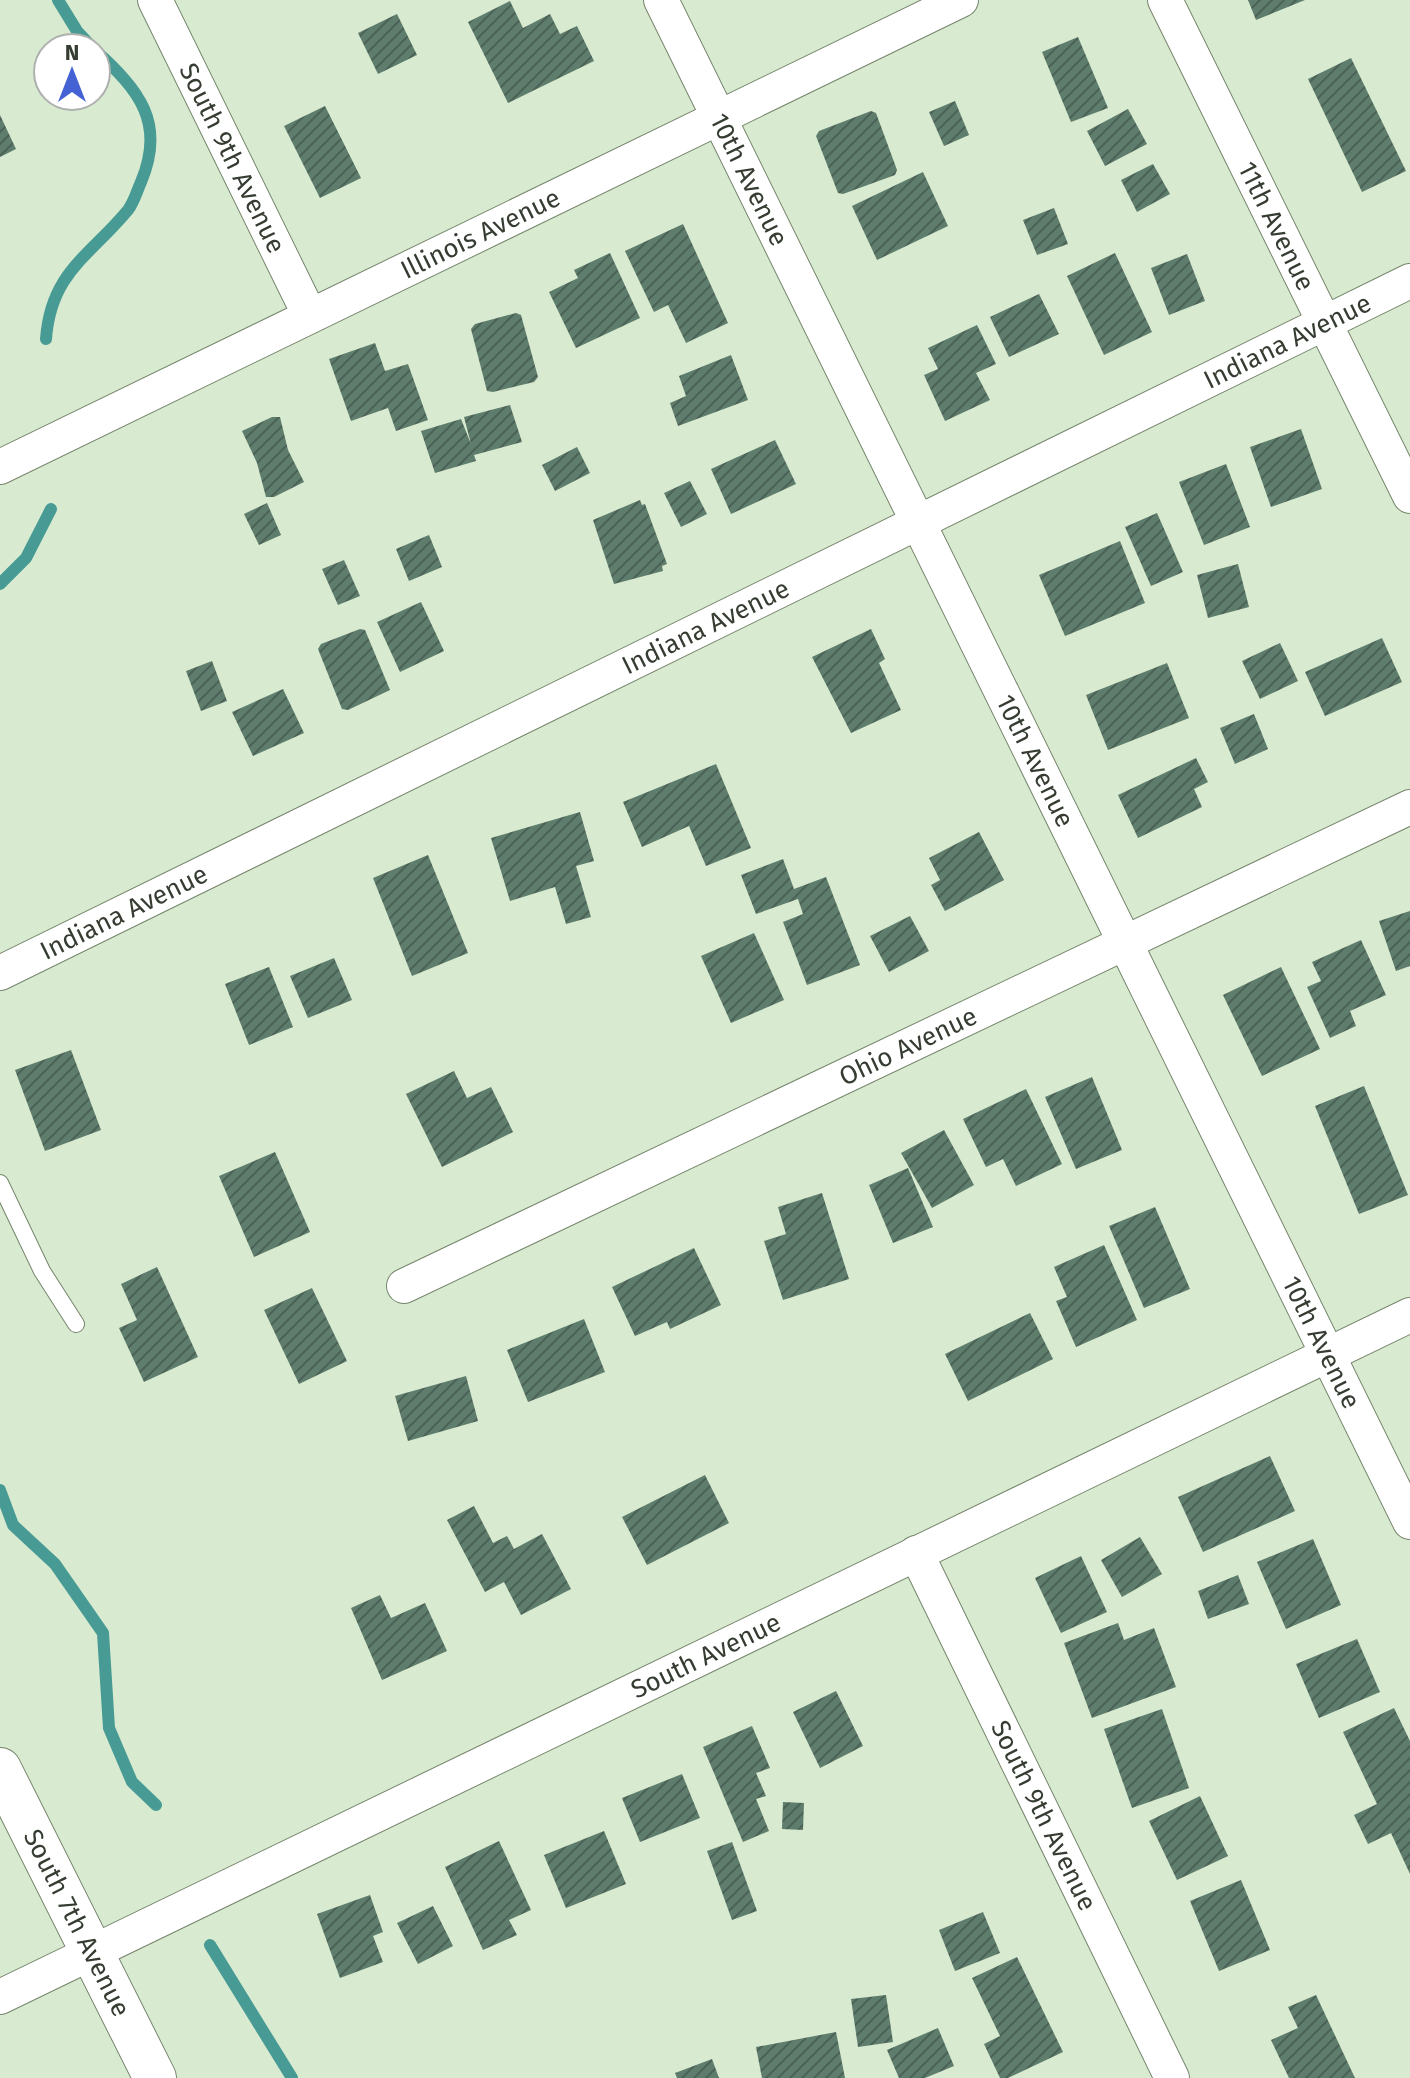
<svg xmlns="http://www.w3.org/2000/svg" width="1410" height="2078" viewBox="0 0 1410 2078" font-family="'Fira Sans',sans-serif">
<defs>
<pattern id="building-hatch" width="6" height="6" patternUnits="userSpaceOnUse" patternTransform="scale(2)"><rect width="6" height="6" fill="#5f7d6d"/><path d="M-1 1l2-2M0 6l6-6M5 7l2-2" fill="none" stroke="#4b6256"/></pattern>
</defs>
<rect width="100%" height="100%" fill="#d8eacf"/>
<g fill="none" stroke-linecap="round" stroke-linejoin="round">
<!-- stream -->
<g stroke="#489b94" stroke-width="12">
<polyline points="58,0 77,31 93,48"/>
<path d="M46,339C51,272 90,256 128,210C134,202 137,191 141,182C166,123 139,90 96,51"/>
<polyline points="0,584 26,558 51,509"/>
<polyline points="0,1490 13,1525 55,1564 103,1633 109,1728 132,1782 156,1805"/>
<polyline points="210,1945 292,2078"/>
</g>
</g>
<!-- building -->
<g fill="url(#building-hatch)">
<polygon points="1248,0 1305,0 1256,20"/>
<polygon points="510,1 523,28 550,14 560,34 577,26 594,61 508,103 468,22"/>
<polygon points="397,14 417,55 378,74 358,33"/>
<polygon points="1078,37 1108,108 1071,122 1042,52"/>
<polygon points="1351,58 1406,171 1362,192 1308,79"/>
<polygon points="955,101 969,135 944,146 929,112"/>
<polygon points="325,106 361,178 320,198 284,126"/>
<polygon points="1128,109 1147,144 1105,166 1087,131"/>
<polygon points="871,111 876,113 897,170 895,175 843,194 838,193 816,136 819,131"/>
<polygon points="0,115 16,149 0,157"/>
<polygon points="1153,164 1170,194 1137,212 1121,180"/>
<polygon points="923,172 948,226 877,260 852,206"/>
<polygon points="1054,208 1068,244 1037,255 1023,220"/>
<polygon points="683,224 728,323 686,343 668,305 654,312 625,251"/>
<polygon points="610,253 640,318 576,348 549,292 578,278 574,270"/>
<polygon points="1115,253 1152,332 1104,355 1067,276"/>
<polygon points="1187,254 1205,301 1169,315 1151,268"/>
<polygon points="1039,294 1059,334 1009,357 990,317"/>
<polygon points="516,313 521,315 538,377 534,382 493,392 487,391 471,329 475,324"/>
<polygon points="977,325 996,364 976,373 990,400 945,421 924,375 938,369 928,348"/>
<polygon points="375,343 385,371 408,364 428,420 396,431 388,408 351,421 329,359"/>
<polygon points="731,355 748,400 678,426 670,403 686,396 679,376"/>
<polygon points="510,405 522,442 474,455 476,461 435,473 421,431 461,419 471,444 464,417"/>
<polygon points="272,417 280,417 288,450 304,482 274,497 266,497 257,463 242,431"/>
<polygon points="1301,429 1322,489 1271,507 1250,447"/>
<polygon points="775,440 796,484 731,514 711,469"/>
<polygon points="577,447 590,473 555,491 542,465"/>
<polygon points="1226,464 1250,527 1204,545 1179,482"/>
<polygon points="690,481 707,514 681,527 664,493"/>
<polygon points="640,500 642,505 645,504 667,564 662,566 663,571 614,584 593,520"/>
<polygon points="267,503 281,535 259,545 244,514"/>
<polygon points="1157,513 1183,572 1151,586 1125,527"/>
<polygon points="429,535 442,567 409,581 396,549"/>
<polygon points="1120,541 1145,603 1065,636 1039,575"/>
<polygon points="344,560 360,596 338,605 322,569"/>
<polygon points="1238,564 1249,607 1208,618 1197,575"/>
<polygon points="421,602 444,651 400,672 377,622"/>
<polygon points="360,629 365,630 390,690 348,710 342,709 318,649 321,644"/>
<polygon points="871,629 885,659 879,663 901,710 851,733 812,657"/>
<polygon points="1382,638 1402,682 1325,716 1305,672"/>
<polygon points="1280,643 1298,681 1260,699 1242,661"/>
<polygon points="212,661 227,701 201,711 186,671"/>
<polygon points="1167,663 1189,718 1108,750 1086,695"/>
<polygon points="283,689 304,733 253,756 232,712"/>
<polygon points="1254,714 1268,749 1235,764 1220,728"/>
<polygon points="1196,758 1208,782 1194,789 1202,807 1138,838 1118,795"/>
<polygon points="716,764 751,848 706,866 689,826 642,847 623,802"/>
<polygon points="580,812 594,861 576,866 591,917 566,924 555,887 510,901 491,838"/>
<polygon points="979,832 1004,880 945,911 931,885 940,880 929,858"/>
<polygon points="428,855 468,953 412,976 373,878"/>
<polygon points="783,859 794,889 826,877 860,965 807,985 783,922 803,914 798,899 756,914 741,875"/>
<polygon points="1410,911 1410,966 1396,971 1379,921"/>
<polygon points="910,916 929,951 889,972 870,936"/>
<polygon points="754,933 784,1000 731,1023 701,956"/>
<polygon points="1361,940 1386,995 1350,1011 1356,1026 1330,1038 1307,987 1321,981 1312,962"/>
<polygon points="334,958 352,1000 308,1018 290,976"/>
<polygon points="269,967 293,1027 249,1045 225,984"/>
<polygon points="1281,967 1320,1049 1262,1076 1223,995"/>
<polygon points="71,1050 101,1130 45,1151 15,1070"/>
<polygon points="454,1071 467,1098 491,1087 513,1132 442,1167 406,1094"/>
<polygon points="1092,1077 1122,1150 1076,1169 1045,1097"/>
<polygon points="1364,1086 1408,1195 1359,1214 1315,1106"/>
<polygon points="1026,1089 1062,1164 1016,1186 1003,1159 986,1167 963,1119"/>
<polygon points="944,1130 974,1185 932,1208 901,1153"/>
<polygon points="275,1152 310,1232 254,1257 219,1176"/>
<polygon points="908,1168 933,1227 893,1243 869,1185"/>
<polygon points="822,1193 849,1279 783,1300 764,1241 786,1234 778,1207"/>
<polygon points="1155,1207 1190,1289 1144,1308 1109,1226"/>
<polygon points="1104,1245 1137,1320 1076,1347 1056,1301 1067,1297 1054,1267"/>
<polygon points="694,1248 721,1305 670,1329 667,1322 635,1336 612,1287"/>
<polygon points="157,1267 198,1357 144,1382 119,1328 137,1320 121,1284"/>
<polygon points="312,1288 347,1361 299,1384 264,1310"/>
<polygon points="1030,1313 1053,1359 968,1401 945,1354"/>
<polygon points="584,1319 605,1372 528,1402 507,1350"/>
<polygon points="466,1376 478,1421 408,1441 395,1396"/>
<polygon points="1270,1456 1295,1511 1203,1552 1178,1497"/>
<polygon points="705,1475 729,1523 647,1565 622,1517"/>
<polygon points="474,1506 493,1543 507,1536 514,1549 542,1534 571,1589 521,1615 504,1582 485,1592 447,1520"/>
<polygon points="1140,1537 1162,1574 1122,1597 1101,1560"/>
<polygon points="1313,1539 1341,1605 1286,1629 1257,1562"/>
<polygon points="1081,1556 1107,1612 1061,1633 1035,1578"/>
<polygon points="1238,1575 1249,1604 1208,1619 1198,1591"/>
<polygon points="380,1595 391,1618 425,1603 447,1651 382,1680 351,1608"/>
<polygon points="1118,1623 1124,1640 1154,1628 1176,1687 1092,1718 1064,1643"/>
<polygon points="1357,1639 1380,1692 1319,1718 1296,1664"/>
<polygon points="836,1691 863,1746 820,1768 793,1712"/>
<polygon points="1394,1708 1410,1741 1410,1874 1391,1833 1368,1844 1354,1815 1377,1804 1343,1732"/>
<polygon points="1162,1709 1189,1788 1132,1808 1104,1729"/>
<polygon points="752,1726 770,1768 756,1773 766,1796 756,1799 769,1831 743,1842 703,1747"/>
<polygon points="682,1774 700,1818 640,1842 622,1798"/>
<polygon points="1200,1796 1228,1856 1177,1880 1149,1821"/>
<polygon points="783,1802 804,1803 803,1830 782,1829"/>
<polygon points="604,1831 626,1884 566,1908 544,1855"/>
<polygon points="499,1841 531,1910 509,1920 517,1935 483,1950 445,1867"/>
<polygon points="732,1842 757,1911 732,1920 707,1851"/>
<polygon points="1241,1880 1270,1950 1219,1971 1190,1901"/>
<polygon points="370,1895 383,1932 373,1936 383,1962 340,1978 317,1914"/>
<polygon points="433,1906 453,1946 418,1964 397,1923"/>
<polygon points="983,1912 1000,1953 955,1971 939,1930"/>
<polygon points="1017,1957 1063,2052 1008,2078 1000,2078 984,2044 1000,2036 972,1978"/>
<polygon points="886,1995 893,2042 858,2047 851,1999"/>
<polygon points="1316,1995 1355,2078 1289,2078 1271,2040 1298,2028 1288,2007"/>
<polygon points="938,2028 954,2066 925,2078 899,2078 887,2050"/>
<polygon points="836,2032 845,2078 762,2078 756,2047"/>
<polygon points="712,2059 719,2078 677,2078 675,2073"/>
</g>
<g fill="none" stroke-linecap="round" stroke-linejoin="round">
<defs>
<polyline id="service" points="0,1183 42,1271 76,1324"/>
<g id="minor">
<path id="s1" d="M155,0L310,316"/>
<path id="s2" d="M661,0L1410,1522"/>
<path id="s3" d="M1165,0L1410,496"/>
<path id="s4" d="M0,467L961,0"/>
<path id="s5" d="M0,973L1410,281"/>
<path id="s6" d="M404,1286L1410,807"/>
<path id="s7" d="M916,1553L1172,2078"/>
<path id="s8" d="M0,1997L1410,1315"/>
</g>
<g id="tertiary">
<path id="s9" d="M0,1769L155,2078"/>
</g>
</defs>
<!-- service casing -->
<use href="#service" stroke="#76866d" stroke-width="18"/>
<!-- minor casing -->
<use href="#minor" stroke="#76866d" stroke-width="36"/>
<!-- tertiary casing -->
<use href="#tertiary" stroke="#76866d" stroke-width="44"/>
<!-- service -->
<use href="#service" stroke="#fff" stroke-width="16"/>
<!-- minor -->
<use href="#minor" stroke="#fff" stroke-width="34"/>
<!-- tertiary -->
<use href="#tertiary" stroke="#fff" stroke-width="42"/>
</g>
<g text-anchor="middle" stroke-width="8" stroke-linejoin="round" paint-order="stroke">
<!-- street labels -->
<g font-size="26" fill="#353c31" stroke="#fff">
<text dy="9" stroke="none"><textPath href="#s1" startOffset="176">South 9th Avenue</textPath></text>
<text dy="9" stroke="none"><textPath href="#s2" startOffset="200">10th Avenue</textPath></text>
<text dy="9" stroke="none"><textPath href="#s3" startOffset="252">11th Avenue</textPath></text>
<text dy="9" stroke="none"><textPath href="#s4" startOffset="534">Illinois Avenue</textPath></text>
<text dy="9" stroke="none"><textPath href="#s5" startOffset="1434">Indiana Avenue</textPath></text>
<text dy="9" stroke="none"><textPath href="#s5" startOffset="786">Indiana Avenue</textPath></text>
<text dy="9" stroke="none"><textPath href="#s2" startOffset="848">10th Avenue</textPath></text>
<text dy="9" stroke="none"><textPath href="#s5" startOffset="138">Indiana Avenue</textPath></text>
<text dy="9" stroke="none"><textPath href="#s6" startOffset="558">Ohio Avenue</textPath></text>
<text dy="9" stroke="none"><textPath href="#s2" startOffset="1496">10th Avenue</textPath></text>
<text dy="9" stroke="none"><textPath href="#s8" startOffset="784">South Avenue</textPath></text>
<text dy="9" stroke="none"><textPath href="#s7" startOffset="292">South 9th Avenue</textPath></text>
<text dy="9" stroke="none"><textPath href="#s9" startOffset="172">South 7th Avenue</textPath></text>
</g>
</g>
<!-- north arrow -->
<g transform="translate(72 72)"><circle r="38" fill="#ffffff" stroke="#aeb1ad" stroke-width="2"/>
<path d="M0-6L14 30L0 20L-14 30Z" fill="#4562d5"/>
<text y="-12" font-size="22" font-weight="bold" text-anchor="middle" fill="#353c31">N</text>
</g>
</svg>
